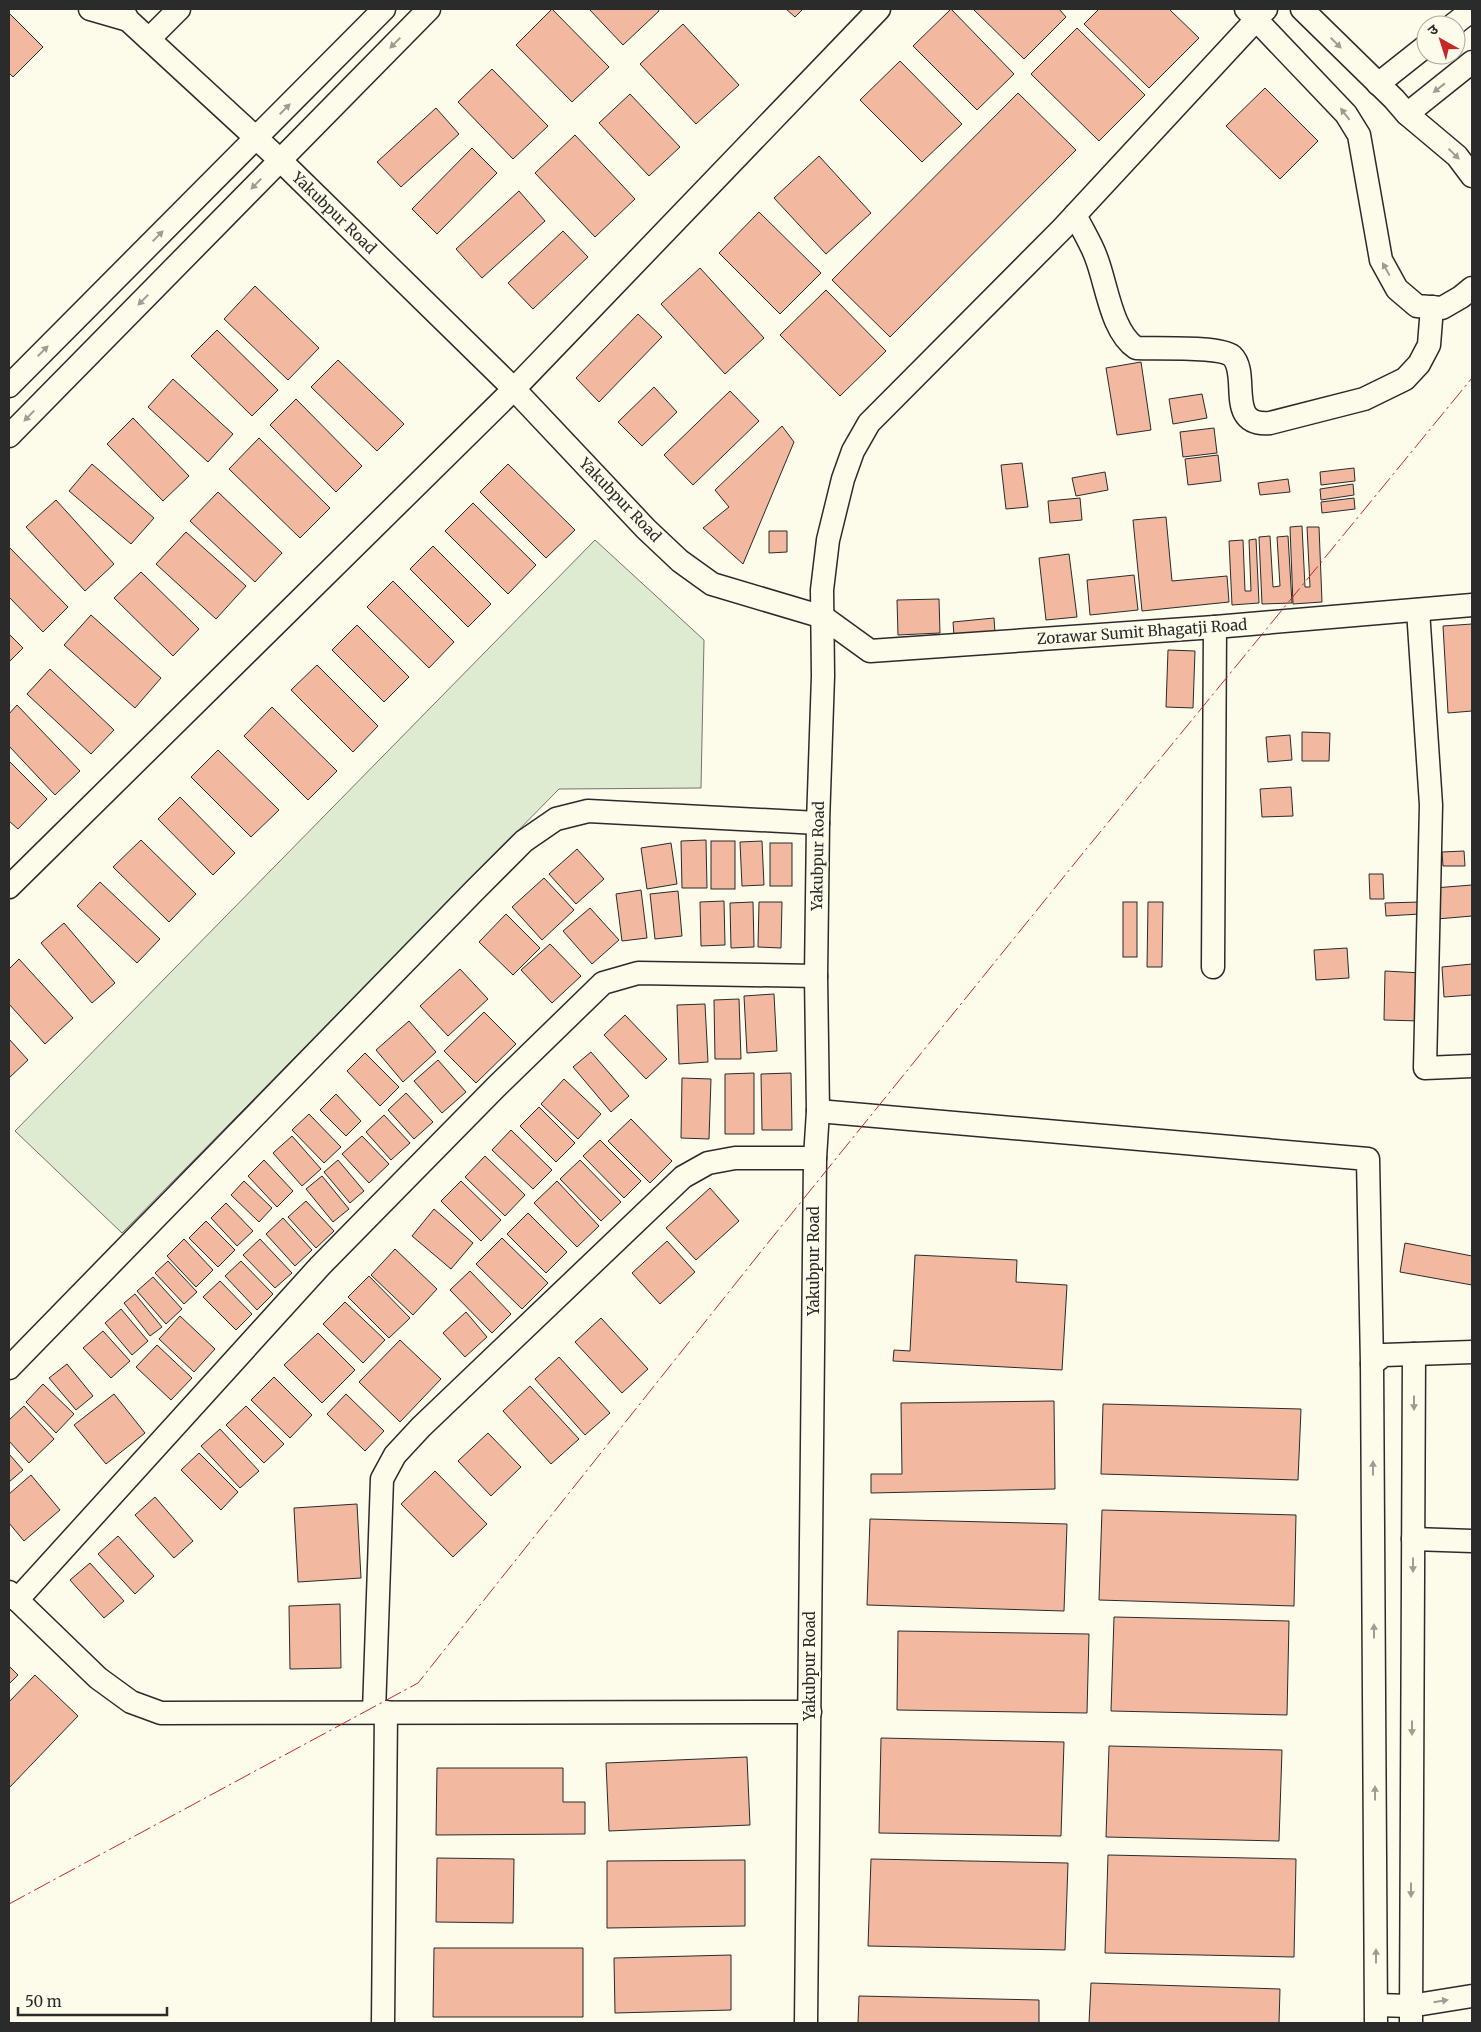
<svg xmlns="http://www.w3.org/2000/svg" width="1481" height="2032" viewBox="0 0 1481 2032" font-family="Merriweather,'Noto Sans Devanagari',serif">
<rect width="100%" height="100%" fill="#fdfbea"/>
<!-- green -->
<polygon fill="#deebd1" stroke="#74746e" points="595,540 704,640 701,788 559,789 122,1233 15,1131"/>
<!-- building -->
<g fill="#f2b8a0" stroke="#2b2b2b">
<polygon points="552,9 609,67 572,102 516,45"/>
<polygon points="589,9 658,9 659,11 623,45"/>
<polygon points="786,9 803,9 795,17"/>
<polygon points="951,9 1014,74 977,110 913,46"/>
<polygon points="973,9 1059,9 1066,17 1024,59"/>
<polygon points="1099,9 1169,9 1199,38 1149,88 1084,24"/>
<polygon points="9,13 43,47 13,77 9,73"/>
<polygon points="683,24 739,85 696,124 640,64"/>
<polygon points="1077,28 1145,95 1099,141 1031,74"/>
<polygon points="900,61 962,124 922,162 860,100"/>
<polygon points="492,69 548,126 513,159 458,102"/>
<polygon points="1265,88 1318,141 1280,179 1226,126"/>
<polygon points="1018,93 1076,150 890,337 832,280"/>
<polygon points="630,94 680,147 649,176 599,123"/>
<polygon points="436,108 459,134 401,187 377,162"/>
<polygon points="575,135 635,199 595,237 535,173"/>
<polygon points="472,148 497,173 437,234 412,209"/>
<polygon points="819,156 871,213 826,254 774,198"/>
<polygon points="519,191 545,221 482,278 456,249"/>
<polygon points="759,212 821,273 780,314 719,253"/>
<polygon points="563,231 588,257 533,309 508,283"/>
<polygon points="700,268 764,338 725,374 661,304"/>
<polygon points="255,286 319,348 288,380 224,319"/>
<polygon points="826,290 886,351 840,396 780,335"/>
<polygon points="638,314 662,337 599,402 576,378"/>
<polygon points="217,330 278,390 252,416 191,356"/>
<polygon points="338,360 404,424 377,451 311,387"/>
<polygon points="1141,362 1151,430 1117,435 1106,368"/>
<polygon points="173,379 233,434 208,462 148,407"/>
<polygon points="654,387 677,412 642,446 618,422"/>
<polygon points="730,391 759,421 693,485 664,455"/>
<polygon points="1202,394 1207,418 1173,424 1169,399"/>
<polygon points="296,399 362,466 336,492 270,425"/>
<polygon points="133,418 189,476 163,501 107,444"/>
<polygon points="782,426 794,442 743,564 703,528 729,507 715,490"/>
<polygon points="1214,428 1217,453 1183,457 1180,432"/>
<polygon points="259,438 330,508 300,538 229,469"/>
<polygon points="1218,455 1221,481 1188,485 1185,459"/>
<polygon points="1022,463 1028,507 1006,509 1001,465"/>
<polygon points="92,464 154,518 131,544 69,491"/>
<polygon points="508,464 575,530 546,558 480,492"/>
<polygon points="1354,468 1355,481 1321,485 1320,472"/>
<polygon points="1105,472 1108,490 1076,496 1072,478"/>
<polygon points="1288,479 1290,492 1260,495 1258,483"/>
<polygon points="1353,484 1354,495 1321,500 1320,489"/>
<polygon points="218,492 282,553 255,582 190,521"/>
<polygon points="1080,498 1082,520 1050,523 1048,501"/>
<polygon points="1354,498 1355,509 1322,513 1321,502"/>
<polygon points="56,500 114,564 85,591 26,527"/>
<polygon points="473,503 536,565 508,594 445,531"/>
<polygon points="1166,517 1172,581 1227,576 1229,602 1142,611 1133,520"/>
<polygon points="1302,526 1305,587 1310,587 1307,527 1319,527 1322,602 1293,604 1290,527"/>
<polygon points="769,531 787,531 787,552 769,553"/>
<polygon points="186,532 246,586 216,619 156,564"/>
<polygon points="1270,536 1273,587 1280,586 1277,537 1288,536 1292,603 1262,604 1259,537"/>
<polygon points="1256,539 1259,603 1232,605 1229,541 1243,540 1245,591 1251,591 1249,540"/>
<polygon points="433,546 491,604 468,627 410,569"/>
<polygon points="9,547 68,607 43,632 9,597"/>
<polygon points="1069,554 1077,617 1046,620 1039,558"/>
<polygon points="141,572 199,629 173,656 114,598"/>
<polygon points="1134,575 1138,610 1090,615 1087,580"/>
<polygon points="393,581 454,642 429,668 367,607"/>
<polygon points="939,599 940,633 898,635 897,600"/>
<polygon points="91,615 161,678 135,708 64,645"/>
<polygon points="994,618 995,633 954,636 953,622"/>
<polygon points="1472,624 1472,711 1448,713 1443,626"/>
<polygon points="357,625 409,677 384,702 332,650"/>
<polygon points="9,634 23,648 9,662"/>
<polygon points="1168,650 1195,651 1193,708 1166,707"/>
<polygon points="317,665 378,726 353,752 291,690"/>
<polygon points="50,669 114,730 91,754 27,694"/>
<polygon points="17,705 80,771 55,795 9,746 9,714"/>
<polygon points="272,707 337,771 308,800 244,736"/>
<polygon points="1302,732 1330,733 1329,761 1302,761"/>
<polygon points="1290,735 1292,760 1268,762 1266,737"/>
<polygon points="218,750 279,810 251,837 191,777"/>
<polygon points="9,761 47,799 18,829 9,821"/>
<polygon points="1291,787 1293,816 1262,817 1260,789"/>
<polygon points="180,797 235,853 213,875 158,819"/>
<polygon points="141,840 196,894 169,922 113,867"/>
<polygon points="706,840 707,888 682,888 681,841"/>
<rect x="711" y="841" width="24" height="48"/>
<polygon points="762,841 764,885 742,886 740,842"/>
<polygon points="671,843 677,884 647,889 641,848"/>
<rect x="770" y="843" width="22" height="43"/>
<polygon points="577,849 604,879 576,904 549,874"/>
<polygon points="1464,851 1465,866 1443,866 1442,852"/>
<polygon points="1369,874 1383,874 1384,899 1370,899"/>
<polygon points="544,878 574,910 542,940 512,907"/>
<polygon points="100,882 160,939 137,963 77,906"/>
<polygon points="1472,885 1472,916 1437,919 1434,888"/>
<polygon points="641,890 647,938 622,941 616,894"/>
<polygon points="678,891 682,936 655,939 650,894"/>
<polygon points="724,901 725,945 701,946 700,902"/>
<polygon points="753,902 754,947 731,948 730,903"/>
<polygon points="759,902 782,902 781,948 758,947"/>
<rect x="1123" y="902" width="14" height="55"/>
<polygon points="1148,902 1163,902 1162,967 1147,967"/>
<polygon points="1420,902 1420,914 1386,916 1385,903"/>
<polygon points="590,908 619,940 592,964 563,931"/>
<polygon points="506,914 540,948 513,975 479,942"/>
<polygon points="64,923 115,983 92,1003 41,943"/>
<polygon points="550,944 581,976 552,1003 521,970"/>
<polygon points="1347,948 1349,978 1316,980 1314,950"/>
<polygon points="19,959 73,1018 45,1044 9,1004 9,969"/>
<polygon points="1472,964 1472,995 1444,997 1442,967"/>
<polygon points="460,969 488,999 448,1036 420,1006"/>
<polygon points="1385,971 1422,973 1420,1021 1384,1020"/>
<polygon points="774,994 777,1051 747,1053 744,996"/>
<polygon points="739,999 741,1059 715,1059 714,1000"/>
<polygon points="705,1004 708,1062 679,1064 677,1005"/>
<polygon points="484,1012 516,1044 476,1083 444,1051"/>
<polygon points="625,1015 667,1059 646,1079 604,1035"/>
<polygon points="409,1021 436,1052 403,1082 376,1050"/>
<polygon points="9,1039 28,1060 9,1078"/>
<polygon points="591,1052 629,1096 611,1112 573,1067"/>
<polygon points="365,1053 399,1087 380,1106 347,1071"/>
<polygon points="438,1060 466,1092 442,1113 414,1081"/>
<polygon points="754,1073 754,1134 725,1134 725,1074"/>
<polygon points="791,1073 792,1130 762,1130 761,1074"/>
<polygon points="682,1078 711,1079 709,1139 681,1138"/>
<polygon points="564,1079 601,1114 578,1139 541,1104"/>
<polygon points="406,1093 433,1122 414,1139 388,1110"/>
<polygon points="336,1094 361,1121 346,1136 320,1110"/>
<polygon points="539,1107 575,1143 556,1162 520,1126"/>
<polygon points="309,1114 341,1147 324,1163 292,1130"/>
<polygon points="384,1115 410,1143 391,1160 366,1132"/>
<polygon points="631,1119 672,1161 650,1183 608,1141"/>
<polygon points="511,1130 552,1170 533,1189 492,1150"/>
<polygon points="292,1136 321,1169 302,1186 273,1153"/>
<polygon points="362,1136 389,1164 369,1183 342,1154"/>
<polygon points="600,1140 641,1181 624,1198 583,1156"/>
<polygon points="485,1156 525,1195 505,1216 465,1177"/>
<polygon points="264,1160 293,1191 277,1207 248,1176"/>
<polygon points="338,1160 364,1191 350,1203 324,1172"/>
<polygon points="580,1160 621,1202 601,1221 560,1179"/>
<polygon points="322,1176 349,1209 333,1222 306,1189"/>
<polygon points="244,1181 272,1208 259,1222 231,1195"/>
<polygon points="461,1181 501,1220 481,1241 441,1201"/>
<polygon points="557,1181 599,1226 577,1247 534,1203"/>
<polygon points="710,1188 739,1221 696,1260 666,1228"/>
<polygon points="306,1201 334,1231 316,1248 288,1217"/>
<polygon points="226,1203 253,1231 237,1246 211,1218"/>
<polygon points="434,1209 473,1243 451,1269 412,1236"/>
<polygon points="528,1213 567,1252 546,1273 507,1234"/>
<polygon points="283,1218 312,1250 295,1266 266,1234"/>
<polygon points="206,1221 235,1250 218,1267 189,1238"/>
<polygon points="502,1238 548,1283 522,1309 476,1264"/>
<polygon points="184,1239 213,1270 196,1287 167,1256"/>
<polygon points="260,1239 292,1273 275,1288 243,1255"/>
<polygon points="667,1241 695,1272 660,1304 632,1273"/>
<polygon points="1405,1243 1472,1256 1472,1285 1400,1272"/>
<polygon points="395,1249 437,1289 413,1315 371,1275"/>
<polygon points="915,1255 1017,1260 1016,1282 1067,1285 1062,1370 893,1361 894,1350 910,1351"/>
<polygon points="168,1261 197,1292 184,1304 155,1273"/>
<polygon points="241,1261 273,1294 257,1310 225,1276"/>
<polygon points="470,1271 511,1314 492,1333 450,1290"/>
<polygon points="369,1276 410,1318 389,1338 348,1297"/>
<polygon points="153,1277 182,1309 166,1324 137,1291"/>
<polygon points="220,1281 252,1314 236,1330 203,1297"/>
<polygon points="135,1294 162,1327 150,1336 124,1303"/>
<polygon points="345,1302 385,1340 363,1363 323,1324"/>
<polygon points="121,1309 148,1341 132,1355 105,1323"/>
<polygon points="466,1312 487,1337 465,1357 443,1333"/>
<polygon points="180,1316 215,1349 194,1372 159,1339"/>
<polygon points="601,1318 648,1369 622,1393 575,1342"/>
<polygon points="103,1331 130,1361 111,1378 83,1348"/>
<polygon points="318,1333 355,1370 322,1403 284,1365"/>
<polygon points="400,1340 441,1379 400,1422 359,1382"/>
<polygon points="157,1345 192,1378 171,1400 136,1367"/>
<polygon points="559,1357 610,1413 585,1435 535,1379"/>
<polygon points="67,1364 93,1396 76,1410 49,1378"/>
<polygon points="274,1377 312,1415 290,1438 251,1400"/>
<polygon points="43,1384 74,1414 56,1433 26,1402"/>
<polygon points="530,1386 579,1439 551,1464 503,1411"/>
<polygon points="114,1394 145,1433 106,1464 74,1425"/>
<polygon points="346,1394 384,1431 365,1451 327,1414"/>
<polygon points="1054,1401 1055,1489 871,1493 871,1474 902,1474 901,1403"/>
<polygon points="1103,1404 1301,1409 1298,1480 1101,1474"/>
<polygon points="24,1406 54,1439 29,1463 9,1441 9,1420"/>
<polygon points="246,1406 284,1444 264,1463 226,1425"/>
<polygon points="220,1429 259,1471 240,1488 201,1446"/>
<polygon points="488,1433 521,1467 491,1496 458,1461"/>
<polygon points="199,1453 238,1492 221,1510 181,1470"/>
<polygon points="9,1454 23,1470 9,1482"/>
<polygon points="435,1471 487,1524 453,1557 401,1504"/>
<polygon points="31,1475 60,1510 24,1541 9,1523 9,1494"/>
<polygon points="155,1497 193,1541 174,1558 135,1515"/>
<polygon points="357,1504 361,1578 298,1582 294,1508"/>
<polygon points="1102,1510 1296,1515 1294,1606 1099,1600"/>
<polygon points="870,1519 1067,1524 1064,1611 867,1605"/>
<polygon points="118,1536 154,1576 135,1594 98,1554"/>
<polygon points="90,1563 124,1601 104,1618 70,1580"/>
<polygon points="340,1604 341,1668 290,1669 289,1606"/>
<polygon points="1114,1617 1289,1621 1287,1715 1111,1711"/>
<polygon points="898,1631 1089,1634 1087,1713 897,1710"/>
<polygon points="9,1666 18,1675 9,1684"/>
<polygon points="35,1675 78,1716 9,1788 9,1702"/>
<polygon points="881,1738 1064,1742 1061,1836 879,1833"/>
<polygon points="1109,1746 1282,1750 1279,1841 1106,1837"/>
<polygon points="747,1757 750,1825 609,1831 606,1763"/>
<polygon points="437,1768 563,1768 563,1802 585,1802 585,1834 436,1835"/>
<polygon points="1108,1855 1296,1859 1294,1957 1105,1953"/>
<polygon points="437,1858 514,1859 513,1923 436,1922"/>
<polygon points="871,1859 1068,1863 1065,1950 868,1946"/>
<polygon points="745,1860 745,1926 607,1928 607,1861"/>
<polygon points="434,1948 583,1948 583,2017 433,2017"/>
<polygon points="731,1955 731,2010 615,2013 614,1958"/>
<polygon points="1091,1983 1280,1989 1279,2023 1089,2023"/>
<polygon points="859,1996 1039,2000 1039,2023 858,2023"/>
</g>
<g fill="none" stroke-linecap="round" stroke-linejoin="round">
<defs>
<g id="minor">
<polyline points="90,9 128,20"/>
<polyline points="122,9 128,20 280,160 514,389 646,529 680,561 712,584 823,617 870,651 1215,627 1472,605"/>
<polyline points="1246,9 1346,114 1359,135 1381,260 1397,289 1417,306 1442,308 1461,297 1472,288"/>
<polyline points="1302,9 1394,99 1407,114 1457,156 1472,176"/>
<polyline points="1453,25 1472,10"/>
<polyline points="149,39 179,9"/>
<polyline points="1378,84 1426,46"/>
<polyline points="1407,114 1472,62"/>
<path d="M1075,215C1082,229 1091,243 1096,257C1107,285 1111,331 1136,348C1155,349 1220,346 1232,356C1251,374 1224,427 1270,423L1364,399L1405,379L1419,364L1429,345L1432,307"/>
<polyline points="9,386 384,9"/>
<polyline points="9,436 429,9"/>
<polyline points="1418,610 1431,805 1425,1068 1472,1066"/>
<polyline points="9,887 514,389 879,9"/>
<polyline points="1213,967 1215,627"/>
<polyline points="818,1111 1368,1159 1372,1364"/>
<polyline points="9,1368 475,890 524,841 556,819 588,811 818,823"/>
<polyline points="1413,1539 1472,1541"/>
<polyline points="9,1592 98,1678 131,1702 161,1713 810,1712"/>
<polyline points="17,1600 320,1266 496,1087 603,983 638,973 816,976"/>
<polyline points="374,1712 382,1479 395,1455 421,1427 683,1177 708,1163 735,1158 815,1158"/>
<polyline points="1377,2005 1410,2006 1472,1996"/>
<polyline points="383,2023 386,1712"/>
<polyline points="806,2023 815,1158 818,1111 816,976 818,823 823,676 822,590 828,540 843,479 853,451 869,423 1062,229 1266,9"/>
<polyline points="1376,2023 1372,1364 1384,1355 1472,1352"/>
<polyline points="1411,2023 1414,1354"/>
</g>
</defs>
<!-- minor casing -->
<use href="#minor" stroke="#2b2b2b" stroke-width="25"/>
<!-- minor -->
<use href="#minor" stroke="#fdfbea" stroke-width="22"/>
<!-- power -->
<polyline stroke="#c62828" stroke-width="1" stroke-dasharray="18 4 2.5 4" stroke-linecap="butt" points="9,1904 418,1683 767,1244 1083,853 1472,378"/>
</g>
<!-- one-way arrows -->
<defs><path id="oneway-solid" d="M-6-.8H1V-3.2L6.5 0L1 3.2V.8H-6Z" transform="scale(1.25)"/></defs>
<g fill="#9e9d94">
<use href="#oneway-solid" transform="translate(395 43) rotate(135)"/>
<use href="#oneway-solid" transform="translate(1336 43) rotate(45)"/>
<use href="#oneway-solid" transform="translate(1439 88) rotate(142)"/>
<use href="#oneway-solid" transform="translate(285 109) rotate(-45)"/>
<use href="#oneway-solid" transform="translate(1345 114) rotate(-128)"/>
<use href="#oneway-solid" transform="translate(1454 154) rotate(44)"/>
<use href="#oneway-solid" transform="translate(256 184) rotate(134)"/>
<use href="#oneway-solid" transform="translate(158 236) rotate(-45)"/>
<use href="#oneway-solid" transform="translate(1386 269) rotate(-119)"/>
<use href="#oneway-solid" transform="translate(143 300) rotate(134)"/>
<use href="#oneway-solid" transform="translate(43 351) rotate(-45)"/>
<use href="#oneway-solid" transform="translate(29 416) rotate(134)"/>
<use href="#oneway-solid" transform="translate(1414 1403) rotate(90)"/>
<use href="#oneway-solid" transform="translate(1373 1468) rotate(-90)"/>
<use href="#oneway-solid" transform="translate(1413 1565) rotate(90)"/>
<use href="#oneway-solid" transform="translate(1374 1631) rotate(-90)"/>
<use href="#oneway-solid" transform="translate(1412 1728) rotate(90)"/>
<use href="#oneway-solid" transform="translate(1375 1793) rotate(-90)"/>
<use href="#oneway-solid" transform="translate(1411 1890) rotate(90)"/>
<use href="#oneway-solid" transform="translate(1376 1956) rotate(-90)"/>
<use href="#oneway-solid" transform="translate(1441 2001) rotate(-9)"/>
</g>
<g text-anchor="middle" stroke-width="4" stroke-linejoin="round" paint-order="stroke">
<!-- street labels -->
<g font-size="15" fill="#2b2b2b" stroke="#fdfbea">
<text transform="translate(334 213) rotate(44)" y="5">Yakubpur Road</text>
<text transform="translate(620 500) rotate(46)" y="5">Yakubpur Road</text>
<text transform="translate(1142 632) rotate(-4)" y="5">Zorawar Sumit Bhagatji Road</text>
<text transform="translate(818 856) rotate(-89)" y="5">Yakubpur Road</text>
<text transform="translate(814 1261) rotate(-90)" y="5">Yakubpur Road</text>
<text transform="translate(810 1666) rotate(-90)" y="5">Yakubpur Road</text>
</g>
</g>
<!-- border -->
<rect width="1481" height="2032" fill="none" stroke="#2b2b2b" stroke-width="20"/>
<!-- north arrow -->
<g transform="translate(1441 40) rotate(321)"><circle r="24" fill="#fdfbea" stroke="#a9a89e"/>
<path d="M0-4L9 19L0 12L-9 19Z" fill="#c62828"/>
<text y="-8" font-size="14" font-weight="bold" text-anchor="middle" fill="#2b2b2b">उ</text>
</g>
<!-- scale -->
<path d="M18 2007v8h149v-8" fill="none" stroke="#2b2b2b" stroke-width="2.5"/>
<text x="25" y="2007" font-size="15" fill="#2b2b2b" stroke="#fdfbea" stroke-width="4" paint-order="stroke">50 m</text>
</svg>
